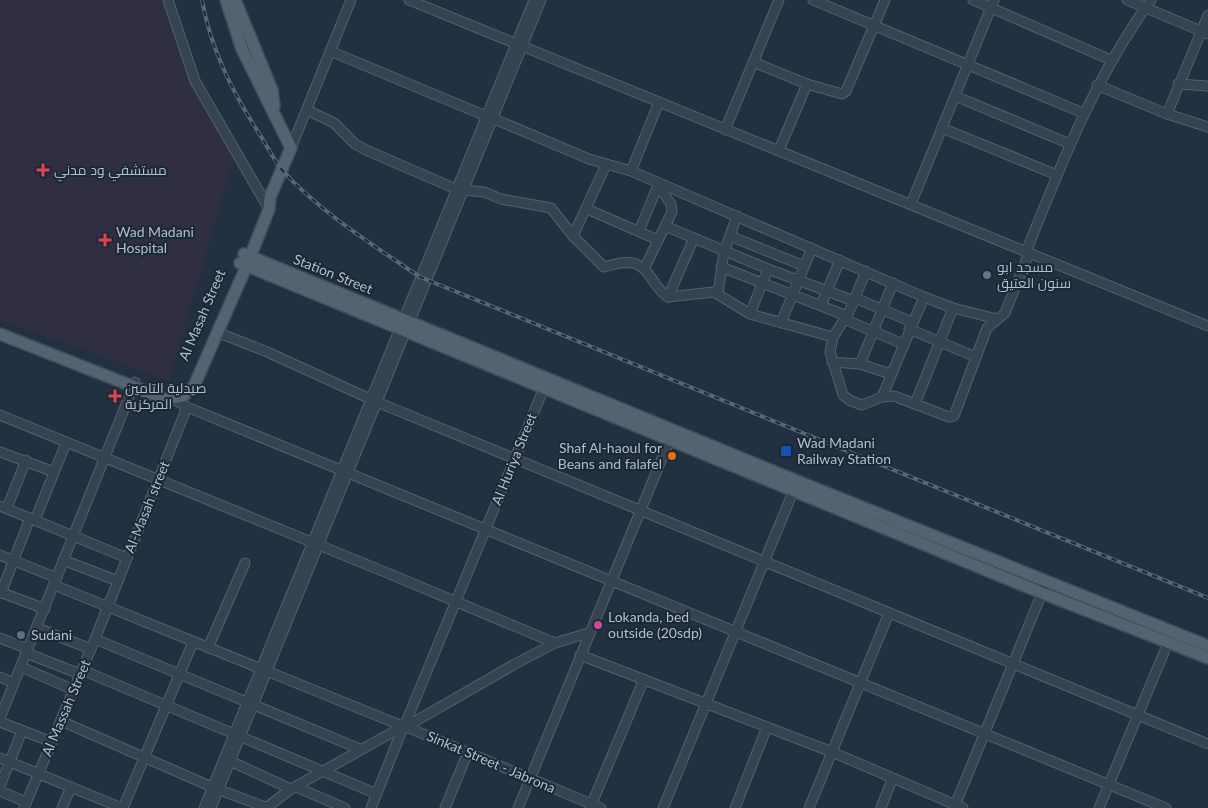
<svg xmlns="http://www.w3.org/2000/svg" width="1208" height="808" viewBox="0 0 1208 808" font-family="Lato,Cairo,sans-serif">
<rect width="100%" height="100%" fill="#223141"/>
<!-- medical -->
<polygon fill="#302f41" points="0,0 171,0 233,160 169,381 0,320"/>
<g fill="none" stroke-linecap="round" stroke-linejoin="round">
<defs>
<g id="minor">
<polyline points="168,0 195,81 269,209"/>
<polyline points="409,0 1208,326"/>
<polyline points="813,0 1083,113"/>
<polyline points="973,0 1111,60"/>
<polyline points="1127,0 1208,34"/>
<polyline points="330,51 486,116"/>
<polyline points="753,62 807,84 842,94 846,91 885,0"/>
<polyline points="1178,84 1208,86"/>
<polyline points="1097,85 1167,114 1208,127"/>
<polyline points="955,96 1070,144"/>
<polyline points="307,110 334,123 355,144 366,150 456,189"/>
<polyline points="1167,114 1208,15"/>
<polyline points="492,118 589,159 631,171 659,183 924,297 953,308 997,319"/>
<polyline points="942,128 1057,175"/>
<polyline points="725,130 779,0"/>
<polyline points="291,148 351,0"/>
<polyline points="779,150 807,84"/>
<polyline points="631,171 659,102"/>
<path d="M463,190L484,192L501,199L551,208L573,236L604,267C612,265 623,261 632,263C649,265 654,289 668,297L714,292L750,314L833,337"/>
<polyline points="911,204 994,0"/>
<polyline points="587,209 658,240"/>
<polyline points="665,226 768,269 854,301"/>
<polyline points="639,231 659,183"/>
<polyline points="573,236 606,165"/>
<polyline points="730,236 804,266"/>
<path d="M1026,252C1061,164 1095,77 1151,0"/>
<polyline points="721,267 847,316"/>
<polyline points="644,269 672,212 671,204 658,185"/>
<polyline points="866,271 849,312 833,337 830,352 843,395 849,400 862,405 882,397 894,396 949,417 954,416 987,328 1005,313 1029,253"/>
<polyline points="718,293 724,252 737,216"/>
<polyline points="668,297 694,238"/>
<polyline points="855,298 912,322"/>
<polyline points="821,305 840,260"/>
<polyline points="750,314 768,269"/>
<polyline points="844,319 903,344"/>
<polyline points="781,323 812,248"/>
<polyline points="909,329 976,357"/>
<polyline points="219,333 265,351 377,402 1208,744"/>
<polyline points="832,362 860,364 891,374"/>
<polyline points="860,364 893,283"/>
<polyline points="172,392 174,399 187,407 1166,808"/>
<polyline points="882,397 924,297"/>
<polyline points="915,404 953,308"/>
<polyline points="0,415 385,572 555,643"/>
<polyline points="0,452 54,472"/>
<polyline points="0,506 127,558"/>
<polyline points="7,508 26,460"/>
<polyline points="35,520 66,443"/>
<polyline points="0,555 57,578"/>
<polyline points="63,560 118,581"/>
<polyline points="54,585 400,725"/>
<polyline points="0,592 45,609"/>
<polyline points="1,593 30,518"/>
<polyline points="37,628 91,649"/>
<polyline points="0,638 28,649"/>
<polyline points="95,639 360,749"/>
<polyline points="208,648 245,563"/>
<polyline points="26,653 80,674"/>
<polyline points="580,655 832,752 963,808"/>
<polyline points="21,667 74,690"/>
<polyline points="82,670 377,794"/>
<polyline points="0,677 14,683"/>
<polyline points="0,718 135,382"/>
<polyline points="61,721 212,787 268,808"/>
<polyline points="0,722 52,742"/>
<polyline points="406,722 546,383"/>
<polyline points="409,725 515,664 555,643 588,633"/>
<polyline points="409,728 601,808"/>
<polyline points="0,758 122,808"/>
<polyline points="230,761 291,789"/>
<polyline points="0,786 22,731"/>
<polyline points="296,787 345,808"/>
<polyline points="0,791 26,802"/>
<polyline points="24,808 95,639 187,407"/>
<polyline points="62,808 71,787"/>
<polyline points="123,808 193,642"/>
<polyline points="204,808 534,0"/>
<polyline points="211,808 541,0"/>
<polyline points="266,808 291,789 400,728"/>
<polyline points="371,808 402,730"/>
<polyline points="445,808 468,752"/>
<polyline points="518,808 672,434"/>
<polyline points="590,808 644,679"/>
<polyline points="663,808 795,487"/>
<polyline points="735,808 767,727"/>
<polyline points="809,808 889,613"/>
<polyline points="881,808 892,779"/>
<polyline points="954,808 1044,588"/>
<polyline points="1099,808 1168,643"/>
</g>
<g id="major">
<polyline points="235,0 272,90 274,106"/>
<polyline points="244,254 797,481 1208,646"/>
<polyline points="240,263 1042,593 1208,658"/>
<polyline points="0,334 165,399 183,396 194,386 247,265 269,209 270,197 291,148 242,49 226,0"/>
</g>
</defs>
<!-- minor casing -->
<use href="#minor" stroke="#54616e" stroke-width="11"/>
<!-- major casing -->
<use href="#major" stroke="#404c59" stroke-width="14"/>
<!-- minor -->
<use href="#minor" stroke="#364350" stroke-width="9"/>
<!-- major -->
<use href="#major" stroke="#546271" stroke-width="11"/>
<defs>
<path id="rail" d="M202,0C211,51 234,95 262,138C268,148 274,160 282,170C320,212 373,245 420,277L1208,598"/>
</defs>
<!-- rail casing -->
<use href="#rail" stroke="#586778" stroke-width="4"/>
<!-- rail -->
<use href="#rail" stroke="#1b2835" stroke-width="2" stroke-dasharray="5.5" stroke-linecap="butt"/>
</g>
<!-- markers -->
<g fill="#e0444e" stroke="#1b2835" stroke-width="2">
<path d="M40.5 162.5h5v5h5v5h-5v5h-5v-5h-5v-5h5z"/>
<path d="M102.5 232.5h5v5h5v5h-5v5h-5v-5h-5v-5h5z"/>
<path d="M112.5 388.5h5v5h5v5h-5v5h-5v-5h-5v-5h5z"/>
</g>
<circle fill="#6b7280" stroke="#1b2835" stroke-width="2" cx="987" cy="275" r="5"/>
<rect fill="#1a4fb4" stroke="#1b2835" stroke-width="2" x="780" y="445" width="12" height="12" rx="2.5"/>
<circle fill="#e8710a" stroke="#1b2835" stroke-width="2" cx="672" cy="456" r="5"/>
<circle fill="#d1479c" stroke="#1b2835" stroke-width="2" cx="598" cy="625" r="5"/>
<circle fill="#5c6f8a" stroke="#1b2835" stroke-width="2" cx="21" cy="635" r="5"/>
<g text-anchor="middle" stroke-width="4" stroke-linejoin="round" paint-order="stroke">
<!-- poi labels -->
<g font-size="14" fill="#b3becb" stroke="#1b2835" text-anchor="start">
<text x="54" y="175">مستشفي ود مدني</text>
<text x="116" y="237">Wad Madani<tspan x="116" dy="16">Hospital</tspan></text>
<text x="997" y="272">مسجد ابو<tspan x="997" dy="16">سنون العتيق</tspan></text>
<text x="125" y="393">صيدلية التامين<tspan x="125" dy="16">المركزية</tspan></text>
<text x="797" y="448">Wad Madani<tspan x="797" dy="16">Railway Station</tspan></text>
<text x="662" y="453" text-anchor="end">Shaf Al-haoul for<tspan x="662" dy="16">Beans and falafel</tspan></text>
<text x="608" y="622">Lokanda, bed<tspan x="608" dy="16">outside (20sdp)</tspan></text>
<text x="31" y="640">Sudani</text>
</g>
<!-- street labels -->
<g font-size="14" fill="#b3becb" stroke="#1b2835">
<text transform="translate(333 274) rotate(22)" y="5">Station Street</text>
<text transform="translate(202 315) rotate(-67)" y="5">Al Masah Street</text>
<text transform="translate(514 459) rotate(-68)" y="5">Al Huriya Street</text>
<text transform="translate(147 507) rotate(-68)" y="5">Al-Masah street</text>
<text transform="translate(66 708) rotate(-67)" y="5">Al Massah Street</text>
<text transform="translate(491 762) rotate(23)" y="5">Sinkat Street - Jabrona</text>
</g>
</g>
</svg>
